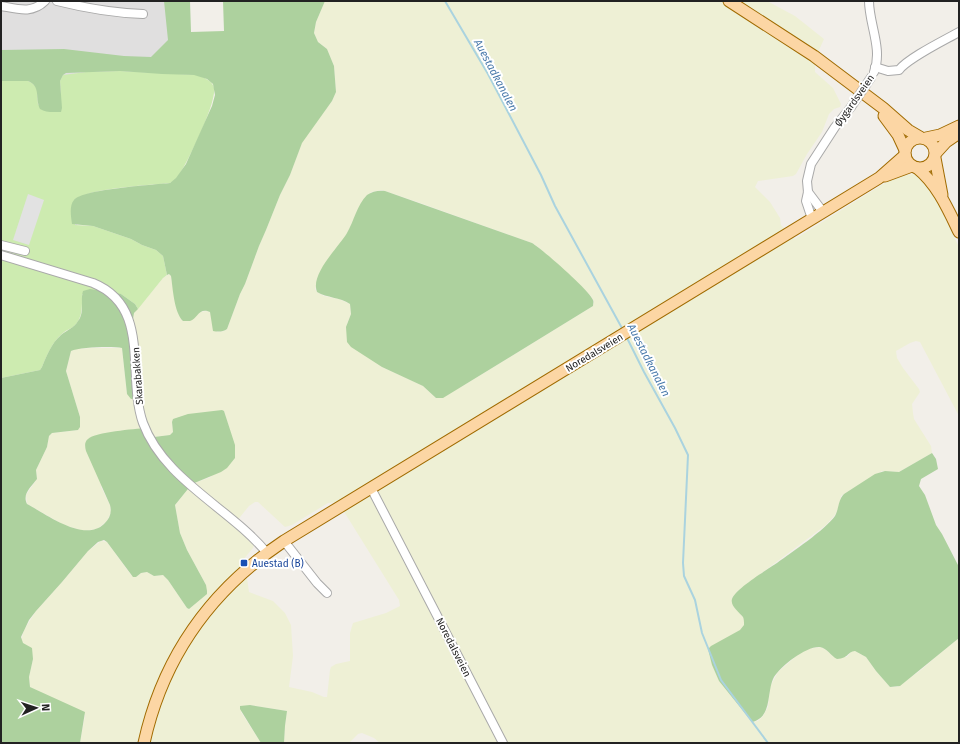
<svg xmlns="http://www.w3.org/2000/svg" width="960" height="744" viewBox="0 0 960 744" font-family="'Fira Sans',sans-serif">
<rect width="100%" height="100%" fill="#f2efe9"/>
<!-- residential -->
<polygon fill="#e0dfdf" points="1,1 180,1 176,43 1,364"/>
<!-- farmland -->
<path fill="#eef0d5" fill-rule="evenodd" d="M325,1H767L795,16L824,39L815,59V72L833,88L841,104L840,107L834,109L829,114L822,132L807,154L796,174L793,176L758,181L755,187L770,202L780,218L781,225L795,239L880,186L894,178L903,175L916,174L936,196L941,210L959,247V416L920,342L916,341L910,343L896,351L897,358L903,368L919,389L920,392L912,404L913,413L914,419L931,446L932,453L899,472L882,471L844,494L841,496L838,510L834,516L826,525L739,590L732,598V601L734,607L744,618L745,625L712,665L719,681L753,722L758,721L763,716L768,707L770,687L778,672L801,652L807,649L821,647L826,650L834,657H847L852,651H855L866,657L876,671L890,687H897L921,670L938,655L959,638V743H380L374,738L362,733L358,734L349,743H284L285,726L287,711L250,705L241,712L261,743H80L85,715L30,687L29,677L33,659L21,641L24,630L36,611L62,582L88,551L101,541L107,542L131,575L136,577L141,573L147,572L154,576L163,575L168,580L187,608L189,609L204,596L206,585L187,550L180,533L175,505L192,484L211,477L229,427L224,411L172,422L173,432L170,435L154,437L150,428L101,487L110,505L111,512L107,521L97,529L84,531L64,525L27,504L26,495L37,479L36,470L47,447L49,436L52,433L78,430L80,424V417L66,371L71,351L75,349L92,348H122L127,394L139,378V364L138,343L133,319L134,313L163,278L169,274L171,276L175,301L181,319L183,321H189L200,312L207,311L210,312L217,332L224,331L227,329L240,294L245,284L259,246L266,230L280,195L290,175L302,142L332,101L336,92L334,66L327,49L318,42L314,33L316,22ZM382,190L423,204L532,243L538,247L567,273L590,295L594,301L593,306L461,387L436,398L423,386L415,382L382,367L347,324L351,314L350,304L339,299L324,296L317,292L315,289L348,232L359,208L371,192ZM255,502H258L285,527L292,525L328,503L338,502L399,600L400,606L386,613L353,623L350,633V661L336,664L331,667L330,670L327,697H324L312,692L289,687L293,656L291,625L285,613L273,601L249,592L247,578L242,561L253,548L254,545L253,542L236,522L249,506Z"/>
<!-- grass -->
<path fill="#cdebb0" d="M120,71L198,75C204,78 213,81 214,88C217,102 188,162 179,175C177,178 174,181 170,183C143,186 98,187 75,199V225L93,226L131,239L142,245L156,250L163,256L167,275L163,278L138,309L135,304L121,294H82C82,306 83,318 74,326C71,329 66,330 63,333C52,342 47,355 42,367L40,370L1,378V81H28L32,83L37,88L38,105L61,94L60,81L63,75L86,72Z"/>
<!-- forest -->
<g fill="#add19e">
<path d="M164,1H190L191,32L224,31L223,1H325L316,22L314,33L318,42L327,49L334,66L336,92L332,101L302,143L290,175L280,195L266,230L259,246L245,284L240,294L227,329C223,332 218,332 213,331L210,312C199,307 198,318 190,321C189,321 184,321 183,321C174,312 173,289 171,276L169,274L167,275L163,256L156,250L142,245L131,239L93,226L72,224C71,217 69,205 74,200C83,189 152,185 170,183L176,178L186,164L212,106L215,95L213,84L207,79L194,75L162,74L120,71L66,73L63,75L60,81L62,108L61,112C53,112 46,113 40,109C35,98 41,86 28,81H1V50L64,49L124,56L151,57L168,40Z"/>
<path d="M385,191L532,243C542,249 589,290 593,300C594,302 593,304 593,306L461,387L443,398H436L423,386L382,367L351,347L347,342L346,327L351,314L350,304C340,297 327,298 317,292C310,274 338,248 347,233C354,221 357,205 367,195C372,191 380,190 385,191Z"/>
<path d="M90,289L121,294L135,304L138,309L134,313L133,319L138,343L139,364L137,398L131,399L127,394L122,348C113,346 80,347 71,351L66,371L80,417V427L78,430L52,433L49,436L47,447L36,470L37,479C31,487 22,494 27,504C46,514 84,543 104,524C110,518 112,513 110,505L86,451C85,447 84,442 88,439C95,432 135,429 146,428H150L154,437L170,435L173,432L172,422L173,419L188,414L222,410L224,411L235,445V458L227,468L221,472L192,484L175,505L180,533L187,550L206,585L207,591V594L189,609L187,608L168,580L163,575L154,576L147,572L141,573L136,577H133L107,542L104,540L98,542L88,551L62,582L36,611L29,620L21,637L23,643L32,648L33,659L29,677L30,687L85,712L80,743H1V378L40,370L42,367C47,355 51,344 61,335C67,330 74,328 78,321C85,312 80,301 83,291Z"/>
<path d="M932,453L936,459L938,469L921,479L919,486L925,495L936,525L942,534L959,567V638L900,686L890,687L876,671L866,657L855,651C847,652 849,658 837,659C831,656 827,648 820,647C806,646 781,666 774,677C766,692 773,717 752,722L719,681L712,665L708,649L711,646L740,630L744,625C744,622 744,619 743,617C739,612 730,606 732,599C735,589 768,569 777,563C792,552 825,530 835,516C839,509 838,500 844,494L875,474L885,471L899,472Z"/>
<polygon points="250,705 287,711 285,726 284,743 261,743 240,709 240,706"/>
</g>
<!-- parking -->
<polygon fill="#e2e2e2" points="28,194 44,200 29,245 13,240"/>
<g fill="none" stroke-linecap="round" stroke-linejoin="round">
<!-- stream -->
<g stroke="#aad3df" stroke-width="2">
<polyline points="445,1 488,74 541,175 555,206 623,330"/>
<polyline points="626,336 644,372 675,428 688,455 683,563 684,576 695,600 702,633 721,680 768,743"/>
</g>
<defs>
<g id="minor">
<path d="M57,1C85,8 114,13 143,14"/>
<path d="M869,1C869,24 883,49 874,72"/>
<path d="M1,6C18,9 32,14 45,1"/>
<path d="M875,67L888,71L899,70C908,58 945,40 959,32"/>
<polyline points="808,192 823,212"/>
<polyline points="812,219 806,201 808,192 807,181 811,164 835,127 851,107"/>
<polyline points="1,245 25,251"/>
<path d="M1,255L93,283C152,307 126,375 143,423C164,480 230,508 267,553"/>
<polyline points="371,488 503,743"/>
<polyline points="284,541 317,583 327,593"/>
</g>
<g id="major">
<polyline points="729,1 814,56 883,108 908,130 920,137"/>
<polyline points="884,116 898,135 905,150"/>
<circle cx="920" cy="153" r="15"/>
<polyline points="926,138 940,135 959,126"/>
<polyline points="936,153 946,142 959,133"/>
<polyline points="935,158 942,195"/>
<path d="M917,168C937,184 948,209 959,232"/>
<polyline points="885,176 912,166"/>
<path d="M144,743C163,657 211,590 284,541L879,178L905,155"/>
</g>
</defs>
<!-- minor casing -->
<use href="#minor" stroke="#a9a9a9" stroke-width="10"/>
<!-- major casing -->
<use href="#major" stroke="#a06b00" stroke-width="13"/>
<!-- minor -->
<use href="#minor" stroke="#fff" stroke-width="8"/>
<!-- major -->
<use href="#major" stroke="#fcd6a4" stroke-width="11"/>
<defs>
<polyline id="minor-bridge" points="851,107 872,76"/>
</defs>
<!-- minor-bridge casing -->
<use href="#minor-bridge" stroke="#a9a9a9" stroke-width="10" stroke-linecap="butt"/>
<!-- minor-bridge -->
<use href="#minor-bridge" stroke="#fff" stroke-width="8"/>
</g>
<!-- markers -->
<rect fill="#1a4fb4" stroke="#fff" stroke-width="1.5" x="240" y="559" width="8" height="8" rx="2"/>
<g text-anchor="middle" stroke-width="4" stroke-linejoin="round" paint-order="stroke">
<!-- street labels -->
<g font-size="10" fill="#222" stroke="#fff">
<text transform="translate(854 100) rotate(-55)" y="4">Øygardsveien</text>
<text transform="translate(594 352) rotate(-31)" y="4">Noredalsveien</text>
<text transform="translate(137 376) rotate(-94)" y="4">Skarabakken</text>
<text transform="translate(454 647) rotate(63)" y="4">Noredalsveien</text>
</g>
<!-- transit labels -->
<g font-size="10" fill="#164399" stroke="#fff" text-anchor="start">
<text x="252" y="567">Auestad (B)</text>
</g>
<!-- water labels -->
<g font-size="11" font-style="italic" fill="#4a7aab" stroke="#fff">
<text transform="translate(496 75) rotate(62)" y="4">Auestadkanalen</text>
<text transform="translate(649 360) rotate(63)" y="4">Auestadkanalen</text>
</g>
</g>
<!-- border -->
<rect width="960" height="744" fill="none" stroke="#222222" stroke-width="4"/>
<!-- north arrow -->
<g transform="translate(36 708) rotate(87)" stroke="#ffffff" stroke-width="3" paint-order="stroke">
<path d="M0-3L7 15L0 10L-7 15Z" fill="#222222"/>
<text y="-6" font-size="11" font-weight="bold" text-anchor="middle" fill="#222222">N</text>
</g>
</svg>
